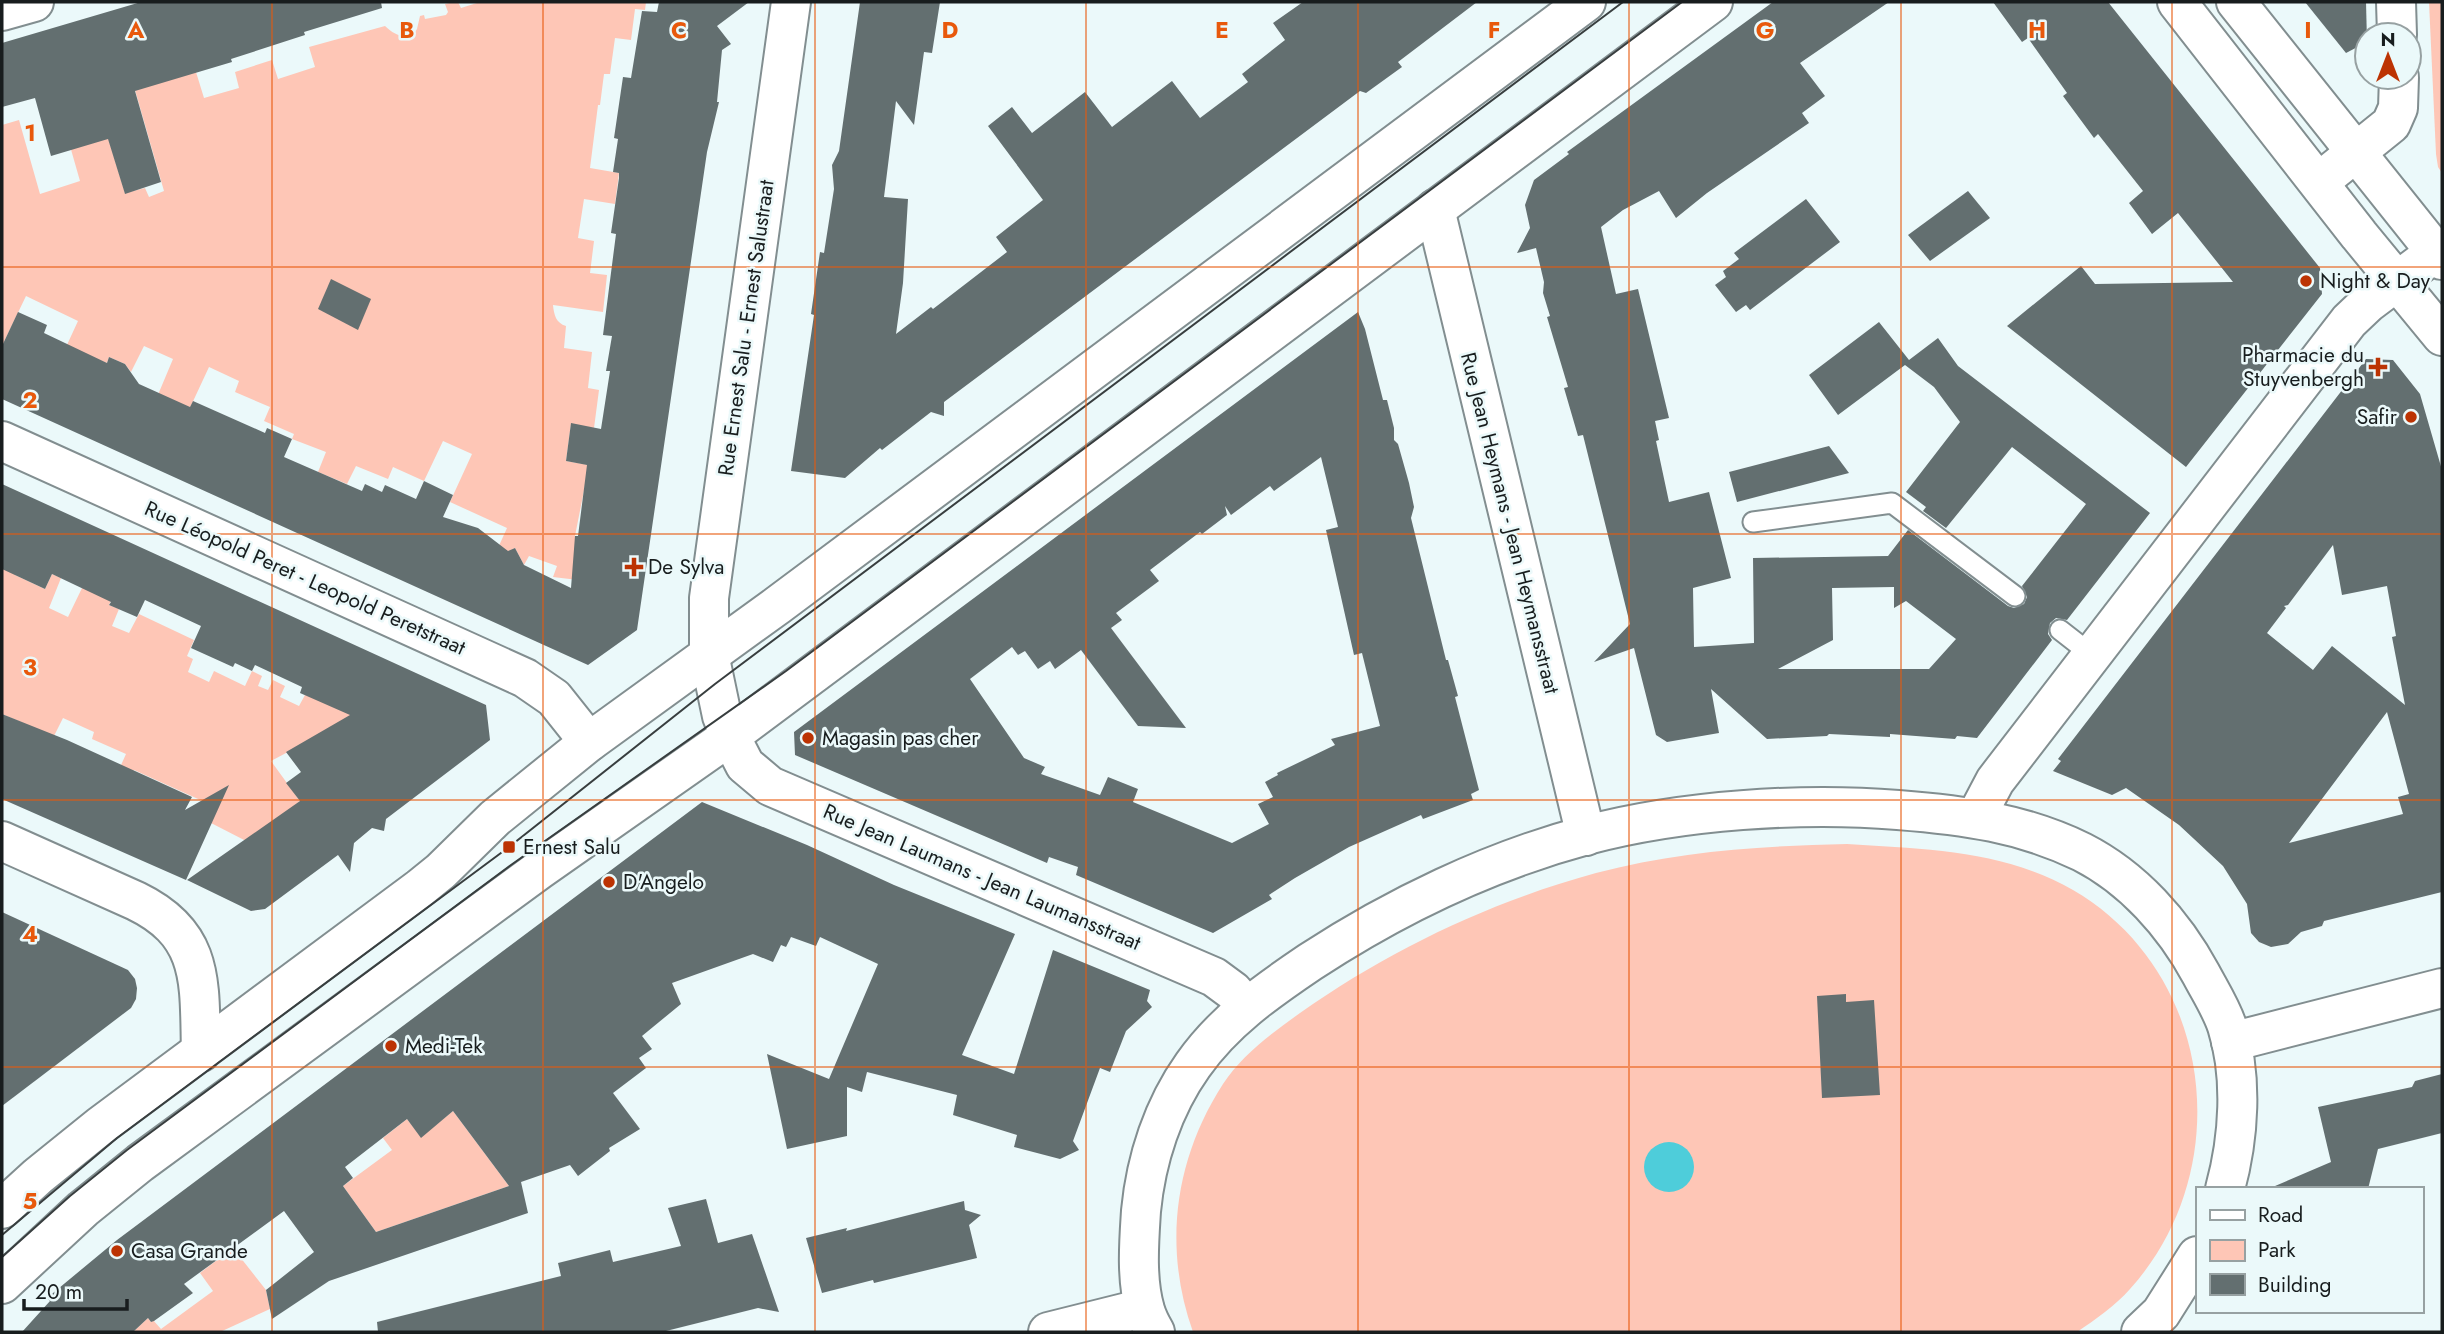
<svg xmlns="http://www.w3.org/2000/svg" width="2444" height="1334" viewBox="0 0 2444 1334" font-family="Jost,sans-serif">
<rect width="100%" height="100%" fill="#ebf9fa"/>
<!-- green -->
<g fill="#fec6b6">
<path d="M454,2H458L461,8L480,2H646L645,10L635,9L631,40L615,38L610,74H604L600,105H598L590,168L619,173L615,204L584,199L578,238L594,241L590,273L607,275L603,312L553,305C554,315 556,323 566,326L564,348L592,352L588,388L599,390L594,428L571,424L566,461L589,465L575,536L578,580L553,577L557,566L529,556L524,565L515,548L493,559L507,528L450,502L472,454L443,441L424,481L393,467L388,479L356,466L347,484L318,472L326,452L292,439L294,434L264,421L270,407L235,392L239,381L209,367L182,425L152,409L173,359L144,346L131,372L125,364L109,357L107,363L66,347L78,321L26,296L2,346V125L19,120L40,194L80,181L58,104L95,95L125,193L145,188L149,197L164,191L135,90L196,72L204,98L239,88L235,72L272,60L278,79L315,67L309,47L385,26C394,34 400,38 413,35L417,29L420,16L424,15L425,19L446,15L448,12L445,4Z"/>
<polygon points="2429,2 2442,2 2442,173 2438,167 2436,154"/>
<polygon points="2,558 19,566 15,575 45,589 52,574 61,578 49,608 68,617 83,586 112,599 109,605 119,609 112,626 129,633 139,614 194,640 187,656 193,659 188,672 209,682 214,671 245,686 252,671 262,676 258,686 268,690 273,680 285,686 280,697 299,706 305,695 365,711 271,761 300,801 250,843 211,823 218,808 134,770 129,779 117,774 126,754 92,739 94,732 63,718 51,742 23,723 2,714"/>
<path d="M1847,844C1925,849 2004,850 2073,890C2214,972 2238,1169 2130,1289C2116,1305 2095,1320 2077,1332H1193C1163,1248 1174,1160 1223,1084C1242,1055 1272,1033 1300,1013C1389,950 1490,902 1596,873C1679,851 1762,846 1847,844Z"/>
<polygon points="453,1111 509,1186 376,1232 343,1186 392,1150 383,1138 407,1119 421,1137"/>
<polygon points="233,1248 266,1290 270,1309 220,1332 133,1332 148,1318 151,1322 153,1320 161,1329 213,1291 200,1273"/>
</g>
<!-- water -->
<circle fill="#4ecdda" cx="1669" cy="1167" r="25"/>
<!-- building -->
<g fill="#636f70" fill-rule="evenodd">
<polygon points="141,2 381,2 382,8 304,32 305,35 231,59 232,62 135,91 161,182 125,194 108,139 51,156 35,98 2,107 2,43"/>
<polygon points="659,2 749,2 717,26 731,44 722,50 717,102 719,102 707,152 637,630 588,665 2,399 2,346 18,312 47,325 44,333 107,363 109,357 125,364 139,384 190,407 193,401 265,433 267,428 292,439 284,457 362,491 365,484 382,492 385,485 416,499 424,481 453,495 443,517 478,528 508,551 515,548 524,565 571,588 575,536 578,536 587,465 566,461 571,423 601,429 610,371 606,371 612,336 603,335 616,234 611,233 619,178 619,173 613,172 618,139 614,138 623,77 631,78 642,11 657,12"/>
<polygon points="860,2 940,2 932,53 924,52 914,125 896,101 884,197 908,199 903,283 896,334 931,307 933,309 1007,252 996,237 1043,200 988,126 1012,107 1032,133 1085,92 1112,127 1172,81 1200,118 1248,82 1242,74 1285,40 1273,23 1303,2 1477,2 1398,62 1402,67 1366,93 1360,91 944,402 944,416 931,412 882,450 880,448 845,478 791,471 814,315 811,314 820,252 824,253 834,189 832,165 839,151"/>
<path d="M1773,2H1889L1800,63L1825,96L1802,113L1809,123L1707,193L1676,218L1659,191L1623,210L1601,227L1616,294L1638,289L1669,418L1655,421L1659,440L1656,441L1669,502L1709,492L1731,578L1693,588L1694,647L1754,643L1753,558L1888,556L1908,530L2008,606L2014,608L2024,604L2027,597L2022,586L2086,504L2012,447L1946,528L1923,511L1926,507L1906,492L1960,422L1934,387L1905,365L1838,415L1809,375L1879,322L1909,360L1938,338L1958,366L2150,513L2067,620L2056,618L2050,623L2048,634L2052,640L1977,738L1957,736L1955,739L1890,734V737L1829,734L1827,736L1767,739L1711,689L1719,733L1667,742L1656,735L1634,648L1594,662L1630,624L1583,435L1578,436L1564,388L1568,387L1547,317L1550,316L1543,293L1544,282L1536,248L1517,253L1530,228L1525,205L1534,180L1569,154L1567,152ZM1894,587V608L1906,601L1956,639L1929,669H1778L1833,640L1832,588Z"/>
<polygon points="1993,2 2108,2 2320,268 2322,294 2186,467 2007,326 2081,266 2095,284 2233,282 2178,213 2152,234 2129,203 2143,191 2098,134 2094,138 2063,96 2067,93 2028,38 2022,42"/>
<polygon points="2305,2 2366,2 2367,42 2346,53"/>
<polygon points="1968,191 1990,218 1930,261 1908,235"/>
<polygon points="1806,199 1840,242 1750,310 1746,305 1736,312 1715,285 1726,277 1723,271 1739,259 1734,253"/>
<polygon points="331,279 371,299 358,330 318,309"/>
<path d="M1358,312L1365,329L1383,400H1387L1394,428V440L1398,444L1409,483L1414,507L1411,518L1446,660H1448L1458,696L1455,697L1479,790L1471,794L1473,800L1423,819L1421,815L1349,847L1295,878L1269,895L1272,899L1213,933L1076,875L1078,867L1049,857L1047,863L795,755L794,732ZM1321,457L1338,527L1326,530L1354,655L1362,653L1380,726L1331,739L1335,745L1277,773L1278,775L1265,782L1273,797L1258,804L1269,824L1232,843L1133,802L1138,789L1108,777L1100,795L1041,774L1045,767L1024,758L970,679L1012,647L1018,655L1025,651L1038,669L1050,661L1055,669L1081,650L1138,726L1186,728L1111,628L1122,620L1116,613L1159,581L1150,570L1200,532L1202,534L1227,515L1225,506L1231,515L1270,486L1274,491Z"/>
<path d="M2366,359L2393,360L2420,394L2442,470V892L2324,921L2322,926L2301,932L2288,944L2271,947L2259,942L2251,933L2247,904L2223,866L2179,825L2126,788L2112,795L2053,771L2061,761L2058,759ZM2333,545L2342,595L2387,586L2396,636L2392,637L2405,705L2332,646L2313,670L2267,633L2286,608L2284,606L2288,605ZM2387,712L2409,794L2398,797L2403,814L2289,843Z"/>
<polygon points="1829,446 1849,473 1737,502 1729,472"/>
<polygon points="2,484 486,705 490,740 386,819 384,831 372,828 354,843 350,872 338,855 265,909 251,911 187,880 300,801 286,783 301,772 286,752 350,715 300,693 302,687 255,665 252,671 235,663 233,667 191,648 201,626 145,600 137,617 109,605 111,602 52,574 45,589 2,569"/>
<polygon points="2,714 67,740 192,797 185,810 229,785 186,880 2,799"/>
<path d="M702,802L807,845L894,885L1015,934L962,1055L1014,1074L1053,950L1150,990L1147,1001L1152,1007L1126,1031L1110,1072L1100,1068L1073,1141L1079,1150L1060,1159L1014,1147L1017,1135L953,1115L957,1095L867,1072L862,1092L847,1087V1136L787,1149L767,1054L829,1079L878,964L820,937L816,946L791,937L786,947L781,945L773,962L753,954L672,983L681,1004L642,1036L652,1049L639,1058L646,1068L613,1093L640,1129L609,1148L610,1151L578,1176L570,1165L521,1182L528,1213L329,1281L272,1319L266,1290L314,1252L284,1211L184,1284L193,1293L154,1321L151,1322L148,1318L133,1332H22L50,1301L47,1298L117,1240ZM453,1111L509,1186L376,1232L343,1186L353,1178L345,1167L407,1119L421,1138Z"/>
<polygon points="2,912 128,970 135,979 137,988 136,999 131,1008 2,1106"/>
<polygon points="1846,994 1846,1002 1874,1000 1880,1095 1822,1098 1817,996"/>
<polygon points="2442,1074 2442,1133 2378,1149 2368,1189 2268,1189 2331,1162 2318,1107 2412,1087 2415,1081"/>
<polygon points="706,1199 718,1243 752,1234 779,1312 758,1308 662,1332 378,1332 377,1322 561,1276 558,1263 610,1250 613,1262 681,1246 668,1208"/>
<polygon points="964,1201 965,1210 981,1215 969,1225 977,1258 874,1283 873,1280 822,1293 806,1238 847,1228 846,1231"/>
</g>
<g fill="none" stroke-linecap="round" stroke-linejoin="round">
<defs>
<g id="service">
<polyline points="1753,522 1892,503 2015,596"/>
<polyline points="2060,630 2092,655"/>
</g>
<g id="minor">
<polyline points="2396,2 2397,35"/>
<polyline points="2,11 34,2"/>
<polyline points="2319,182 2391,124 2398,108 2399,77"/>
<polyline points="1435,209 1586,836"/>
<polyline points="2,441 525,678 554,698 589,742"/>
<polyline points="709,654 709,598 791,2"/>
<polyline points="730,736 745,765 770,786 1214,977 1233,991 1247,1007"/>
<polyline points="1976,817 1995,781 2349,321 2368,303 2436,252"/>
<path d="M2,841L136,901C206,935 199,984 201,1052"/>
<polyline points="2231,1042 2442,988"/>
<polyline points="1048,1332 1144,1308"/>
<path d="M1155,1332C1151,1325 1147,1317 1145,1310C1136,1279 1139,1242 1141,1211C1146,1159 1163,1107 1193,1065C1224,1021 1267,991 1310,962C1394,907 1490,861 1587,835C1681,810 1802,802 1898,810C1963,815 2023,823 2082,852C2133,878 2174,924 2201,974C2210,991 2221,1008 2227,1026C2243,1077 2239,1138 2225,1189"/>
<polyline points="2141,1332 2161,1313 2197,1256"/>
</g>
<g id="secondary">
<polyline points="2177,2 2359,235 2442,336"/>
<polyline points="2236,2 2442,260"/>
<polyline points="709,654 722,716 730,736"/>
</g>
<g id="primary">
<polyline points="2,1209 38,1176 100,1126 420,888 441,871 495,818 589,742 778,605 1586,2"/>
<polyline points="2,1284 83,1209 140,1163 539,870 730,736 1713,2"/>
</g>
</defs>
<!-- service casing -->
<use href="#service" stroke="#828e90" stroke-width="23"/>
<!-- minor casing -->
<use href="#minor" stroke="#828e90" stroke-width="42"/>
<!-- secondary casing -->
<use href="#secondary" stroke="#828e90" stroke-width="42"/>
<!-- primary casing -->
<use href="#primary" stroke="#828e90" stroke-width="42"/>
<!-- service -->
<use href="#service" stroke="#fff" stroke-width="19"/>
<!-- minor -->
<use href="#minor" stroke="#fff" stroke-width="38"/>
<!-- secondary -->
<use href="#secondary" stroke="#fff" stroke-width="38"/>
<!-- primary -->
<use href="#primary" stroke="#fff" stroke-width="38"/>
<!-- tram -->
<g stroke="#383e3f" stroke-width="2">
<polyline points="2,1235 117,1138 509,847 715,684 1623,2"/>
<polyline points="2,1257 70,1196 127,1150 511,865 786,671 1682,2"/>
</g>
</g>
<!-- grid -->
<path fill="none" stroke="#e8590c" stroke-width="2" stroke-opacity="0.55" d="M272,2V1332M543,2V1332M815,2V1332M1086,2V1332M1358,2V1332M1629,2V1332M1901,2V1332M2172,2V1332M2,267H2442M2,534H2442M2,800H2442M2,1067H2442"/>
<!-- markers -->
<g fill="#bc3303" stroke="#ebf9fa" stroke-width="2.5">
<circle cx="2306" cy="281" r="7"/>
<path d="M2374.5 356.5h7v7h7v7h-7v7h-7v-7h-7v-7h7z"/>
<circle cx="2411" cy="417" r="7"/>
<path d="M630.5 556.5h7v7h7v7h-7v7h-7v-7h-7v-7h7z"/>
<circle cx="808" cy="738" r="7"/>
<rect x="502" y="840" width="14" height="14" rx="3.5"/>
<circle cx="609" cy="882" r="7"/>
<circle cx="391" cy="1046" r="7"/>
<circle cx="117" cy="1251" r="7"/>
</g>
<g text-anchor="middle" stroke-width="5" stroke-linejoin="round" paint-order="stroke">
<!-- poi labels -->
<g font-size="21" fill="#181d1e" stroke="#ebf9fa" text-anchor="start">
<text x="2320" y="288">Night &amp; Day</text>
<text x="2364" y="362" text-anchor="end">Pharmacie du<tspan x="2364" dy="24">Stuyvenbergh</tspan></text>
<text x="2397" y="424" text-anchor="end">Safir</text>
<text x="648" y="574">De Sylva</text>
<text x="822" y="745">Magasin pas cher</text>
<text x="523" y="854">Ernest Salu</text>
<text x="623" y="889">D'Angelo</text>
<text x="405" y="1053">Medi-Tek</text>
<text x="131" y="1258">Casa Grande</text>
</g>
<!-- street labels -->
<g font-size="21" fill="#181d1e" stroke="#ebf9fa">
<text transform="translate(746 328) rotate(-82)" y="7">Rue Ernest Salu - Ernest Salustraat</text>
<text transform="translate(1510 523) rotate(76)" y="7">Rue Jean Heymans - Jean Heymansstraat</text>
<text transform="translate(305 578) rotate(24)" y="7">Rue Léopold Peret - Leopold Peretstraat</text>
<text transform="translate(982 877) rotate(23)" y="7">Rue Jean Laumans - Jean Laumansstraat</text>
</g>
</g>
<g font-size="23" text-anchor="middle" font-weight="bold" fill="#e8590c" stroke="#ebf9fa" stroke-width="5" stroke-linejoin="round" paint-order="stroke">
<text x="136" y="38">A</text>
<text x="407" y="38">B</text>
<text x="679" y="38">C</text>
<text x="950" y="38">D</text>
<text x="1222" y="38">E</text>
<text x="1494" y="38">F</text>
<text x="1765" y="38">G</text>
<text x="2037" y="38">H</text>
<text x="2308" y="38">I</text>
<text x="30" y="141">1</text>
<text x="30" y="408">2</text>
<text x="30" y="675">3</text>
<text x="30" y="942">4</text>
<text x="30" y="1209">5</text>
</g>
<!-- border -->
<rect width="2444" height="1334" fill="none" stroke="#181d1e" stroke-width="7"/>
<!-- legend -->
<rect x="2196" y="1187" width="228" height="126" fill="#ebf9fa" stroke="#97a1a2" stroke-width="2"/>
<rect x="2210" y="1210" width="35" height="10" fill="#ffffff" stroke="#97a1a2" stroke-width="2"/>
<text x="2258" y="1222" font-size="21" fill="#181d1e">Road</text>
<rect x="2210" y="1240" width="35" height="21" fill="#fec6b6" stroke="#97a1a2" stroke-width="2"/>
<text x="2258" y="1257" font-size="21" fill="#181d1e">Park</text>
<rect x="2210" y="1274" width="35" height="21" fill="#636f70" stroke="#97a1a2" stroke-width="2"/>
<text x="2258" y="1292" font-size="21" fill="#181d1e">Building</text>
<!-- north arrow -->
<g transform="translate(2388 56)"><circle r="33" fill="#ebf9fa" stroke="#97a1a2" stroke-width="2"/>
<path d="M0-5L12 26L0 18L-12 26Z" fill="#bc3303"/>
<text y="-10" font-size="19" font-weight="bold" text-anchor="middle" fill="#181d1e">N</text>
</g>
<!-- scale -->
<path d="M24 1299v10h103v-10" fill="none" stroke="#181d1e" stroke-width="3.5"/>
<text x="35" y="1299" font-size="21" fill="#181d1e" stroke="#ebf9fa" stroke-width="5" paint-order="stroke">20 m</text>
</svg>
